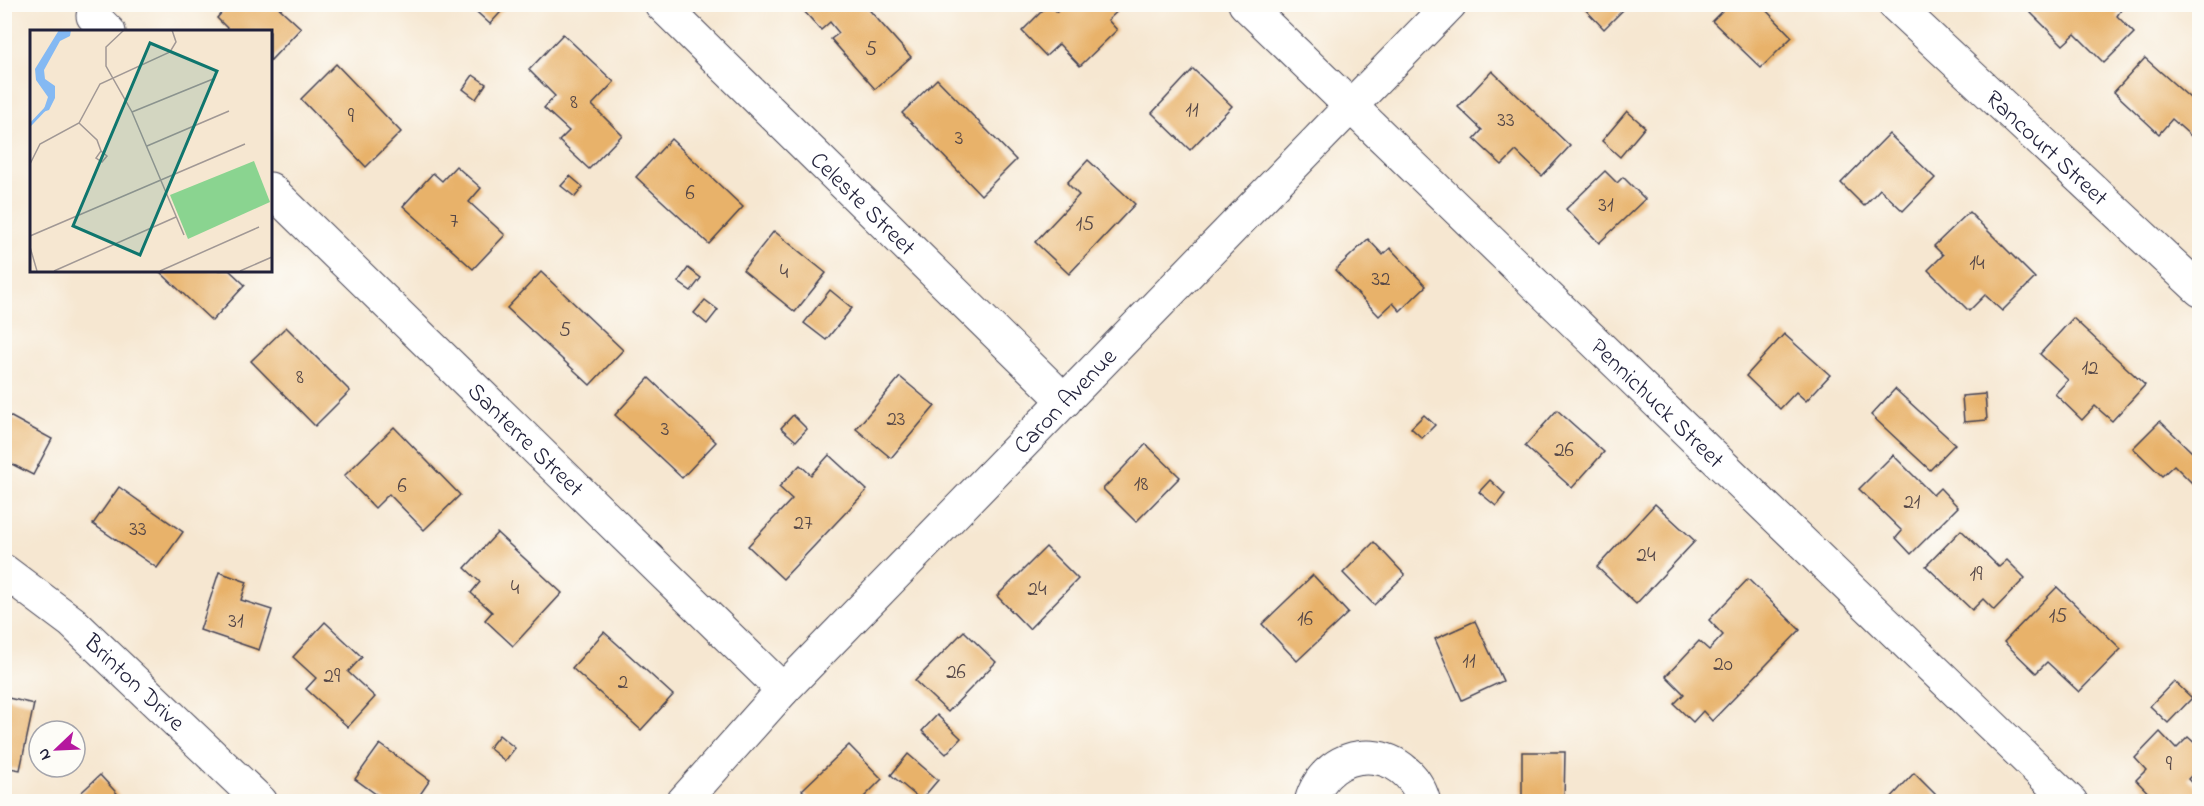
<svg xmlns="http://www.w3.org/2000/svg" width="2204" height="806" viewBox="0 0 2204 806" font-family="'Indie Flower',sans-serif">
<rect width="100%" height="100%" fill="#fdfcf7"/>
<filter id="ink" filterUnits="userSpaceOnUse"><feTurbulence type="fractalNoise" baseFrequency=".0167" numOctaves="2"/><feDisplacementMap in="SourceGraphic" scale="12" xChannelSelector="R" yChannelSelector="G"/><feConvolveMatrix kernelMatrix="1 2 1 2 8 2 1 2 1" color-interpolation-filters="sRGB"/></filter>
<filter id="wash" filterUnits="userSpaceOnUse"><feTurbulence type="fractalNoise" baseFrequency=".008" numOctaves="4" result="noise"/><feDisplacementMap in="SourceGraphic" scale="24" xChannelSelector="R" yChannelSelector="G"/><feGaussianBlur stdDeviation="1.35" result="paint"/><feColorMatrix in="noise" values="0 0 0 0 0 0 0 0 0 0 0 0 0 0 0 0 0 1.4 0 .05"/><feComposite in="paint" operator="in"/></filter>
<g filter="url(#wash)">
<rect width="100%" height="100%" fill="#f6e7d1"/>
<g id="blocks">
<!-- building -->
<g fill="#e8b26b">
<polygon points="229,4 275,4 301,28 270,61 270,32 231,32 217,18"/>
<polygon points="468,4 508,4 490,24"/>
<polygon points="809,4 864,4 911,57 875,89 831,39 839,33 830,22 821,30 803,10"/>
<polygon points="1049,4 1057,12 1064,4 1120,4 1122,7 1108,20 1117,30 1080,66 1059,44 1046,56 1022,31"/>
<polygon points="1580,4 1629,4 1604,29"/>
<polygon points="1729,4 1760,4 1792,37 1761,68 1712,21"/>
<polygon points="2022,4 2125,4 2117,16 2134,33 2104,63 2075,34 2063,45"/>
<polygon points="563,34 614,82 592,105 622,135 589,169 559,141 569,131 544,108 555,96 529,70"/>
<polygon points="2145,58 2190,98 2200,88 2200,144 2172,119 2159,134 2114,92"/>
<polygon points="336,64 401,132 366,167 301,99"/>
<polygon points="1193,69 1232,106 1190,150 1152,113"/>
<polygon points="1492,71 1570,146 1542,176 1516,151 1502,165 1474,139 1482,130 1458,107"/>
<polygon points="473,75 486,84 476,99 463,89"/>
<polygon points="937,79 1016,160 981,195 902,113"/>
<polygon points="1627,111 1645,127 1620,157 1602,141"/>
<polygon points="1889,134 1935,178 1903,211 1880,189 1864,206 1841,183"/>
<polygon points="671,139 743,207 709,244 636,177"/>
<polygon points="1088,160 1135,204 1069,274 1035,242 1079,195 1067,183"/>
<polygon points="456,166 481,188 469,202 505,235 473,269 403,206 433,173 442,181"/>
<polygon points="1605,171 1617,183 1623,177 1645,199 1599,243 1566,209"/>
<polygon points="570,176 583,187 575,197 561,186"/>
<polygon points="1969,212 2035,278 2002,311 1985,295 1969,311 1928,270 1943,255 1934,246"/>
<polygon points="774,231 826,273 795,312 743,270"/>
<polygon points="1368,239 1383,255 1390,248 1426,286 1400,311 1393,303 1379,316 1335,270"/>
<polygon points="688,268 701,278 691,291 678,282"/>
<polygon points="158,270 229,270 245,285 212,321"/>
<polygon points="541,272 623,350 590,385 507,308"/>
<polygon points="830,290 852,308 826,340 804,323"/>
<polygon points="705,300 718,310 707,324 694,313"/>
<polygon points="2073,318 2145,385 2112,421 2095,406 2082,420 2055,394 2068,380 2040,354"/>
<polygon points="286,327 350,391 315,426 251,361"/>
<polygon points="1784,334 1830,375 1806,401 1796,392 1780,409 1746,376"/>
<polygon points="900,377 935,406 891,458 856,429"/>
<polygon points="649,378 716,442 682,478 615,415"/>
<polygon points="1895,389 1955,444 1930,470 1871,415"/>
<polygon points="1985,394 1987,420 1964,422 1962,396"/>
<polygon points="1557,410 1604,452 1572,488 1525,446"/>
<polygon points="4,413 52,439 33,475 4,460"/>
<polygon points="793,415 807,429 796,441 781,428"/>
<polygon points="1424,415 1435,425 1422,438 1411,428"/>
<polygon points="2160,421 2195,455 2200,451 2200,491 2174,465 2162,476 2133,448"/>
<polygon points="394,427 460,495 424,530 389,494 375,508 344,476"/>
<polygon points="1146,444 1180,477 1136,522 1103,489"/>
<polygon points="829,455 867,490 783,579 748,546 792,499 779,487 800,465 811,475"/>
<polygon points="1893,455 1933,495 1940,488 1958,507 1911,554 1896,538 1902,531 1859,489"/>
<polygon points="1490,480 1505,494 1496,506 1479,492"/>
<polygon points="119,487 183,532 157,568 93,524"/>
<polygon points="1655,504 1695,541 1636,604 1597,567"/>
<polygon points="1961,530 1999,567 2007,560 2025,578 1994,610 1983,599 1972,610 1926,566"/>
<polygon points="497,533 562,593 513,646 485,620 492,612 471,593 480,582 465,568"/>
<polygon points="1374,542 1405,575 1374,605 1343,573"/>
<polygon points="1046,547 1078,579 1029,629 997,596"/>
<polygon points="219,572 247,582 241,600 272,610 259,650 200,630"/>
<polygon points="1313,575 1348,613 1297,661 1262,624"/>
<polygon points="1748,579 1800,630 1712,721 1703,711 1693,722 1674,704 1684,694 1666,676 1699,641 1709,650 1723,635 1709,620"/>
<polygon points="2057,587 2121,649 2079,692 2047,662 2036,673 2004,642"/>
<polygon points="1475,621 1503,681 1462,700 1435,639"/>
<polygon points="325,622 362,657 348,672 375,697 348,727 306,689 316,678 293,657"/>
<polygon points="964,631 996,662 948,712 915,681"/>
<polygon points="604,632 673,695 641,730 572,668"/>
<polygon points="2174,681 2192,698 2168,723 2150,706"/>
<polygon points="4,697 34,704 20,770 4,767"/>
<polygon points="937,715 961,738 946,754 922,731"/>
<polygon points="2160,732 2176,749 2188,737 2200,748 2200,767 2188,779 2200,792 2190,802 2157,802 2136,780 2146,770 2135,758"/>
<polygon points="499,735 515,748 505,761 489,748"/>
<polygon points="380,744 430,780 415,802 387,802 355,779"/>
<polygon points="849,745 882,779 859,802 812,802 802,790"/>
<polygon points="1522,752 1565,752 1564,802 1522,802"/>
<polygon points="908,754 938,780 921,800 891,775"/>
<polygon points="1914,773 1943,802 1887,802"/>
<polygon points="100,775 125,802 71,802"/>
</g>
</g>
</g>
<g filter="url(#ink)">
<use href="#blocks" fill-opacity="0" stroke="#424052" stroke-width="1.5"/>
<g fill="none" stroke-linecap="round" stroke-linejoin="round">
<defs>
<g id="minor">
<path id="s1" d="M661,4L1065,401"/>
<path id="s2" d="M1245,4L2071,802"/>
<path id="s3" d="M1894,4L2200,290"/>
<polyline points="93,16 109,32"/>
<path id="s4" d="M270,189L783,690"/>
<path id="s5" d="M4,571L72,622L261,802"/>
<path id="s6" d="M683,802L783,690L1450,4"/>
<path d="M1311,802C1328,742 1407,742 1424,802"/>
</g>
</defs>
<!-- minor casing -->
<use href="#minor" stroke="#424052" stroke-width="35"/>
<!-- minor -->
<use href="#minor" stroke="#fff" stroke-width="33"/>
</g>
</g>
<g text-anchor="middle" stroke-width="4.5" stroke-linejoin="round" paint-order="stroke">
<!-- number labels -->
<g font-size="21" fill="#544647">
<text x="871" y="55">5</text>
<text x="574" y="108">8</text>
<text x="1192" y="116">11</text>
<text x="351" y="122">9</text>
<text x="1506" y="126">33</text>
<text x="959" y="144">3</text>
<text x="690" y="199">6</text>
<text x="1606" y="211">31</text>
<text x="454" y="227">7</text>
<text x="1085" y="230">15</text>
<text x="1977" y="269">14</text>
<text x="784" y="278">4</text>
<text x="1381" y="285">32</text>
<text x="565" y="336">5</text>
<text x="2090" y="374">12</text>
<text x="300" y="383">8</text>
<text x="896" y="425">23</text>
<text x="665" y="435">3</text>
<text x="1564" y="456">26</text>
<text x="1141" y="490">18</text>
<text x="402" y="492">6</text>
<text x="1912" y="508">21</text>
<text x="803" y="529">27</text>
<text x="138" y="535">33</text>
<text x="1646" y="561">24</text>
<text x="1976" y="580">19</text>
<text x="515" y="594">4</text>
<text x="1037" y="595">24</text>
<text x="2058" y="622">15</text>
<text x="1305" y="625">16</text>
<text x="236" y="627">31</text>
<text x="1469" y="667">11</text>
<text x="1723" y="670">20</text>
<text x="956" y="678">26</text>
<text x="332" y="682">29</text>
<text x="623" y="688">2</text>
<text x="2169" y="770">9</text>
</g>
<!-- street labels -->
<g font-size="24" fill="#22223b" stroke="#fdfcf7">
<text dy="8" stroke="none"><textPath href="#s3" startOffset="210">Rancourt Street</textPath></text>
<text dy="8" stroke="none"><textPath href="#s1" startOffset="284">Celeste Street</textPath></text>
<text dy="8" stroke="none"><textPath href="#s6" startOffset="554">Caron Avenue</textPath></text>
<text dy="8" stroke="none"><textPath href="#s2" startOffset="574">Pennichuck Street</textPath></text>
<text dy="8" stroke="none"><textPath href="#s4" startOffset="358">Santerre Street</textPath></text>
<text dy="8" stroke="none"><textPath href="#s5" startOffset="172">Brinton Drive</textPath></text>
</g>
</g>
<!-- overview -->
<g transform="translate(30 30)">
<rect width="242" height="242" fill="#f6e7d1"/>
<path d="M224,131L240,172L158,209L140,165Z" fill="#8ad490"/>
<path d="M29,0H41L40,6L30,11L14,40L15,49L25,56V68L19,80L13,82L18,67L6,50L5,39Z" fill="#84b9f3"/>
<path fill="none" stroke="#84b9f3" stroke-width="3" d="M0,95L18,76"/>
<path fill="none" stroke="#a19895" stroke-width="1.5" d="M94,0L76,17V36L102,82L154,205M102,82L183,49M49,93L67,110L71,121L66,128L72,132L77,126L71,121M117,116L199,81M0,134L10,114L49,93L70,54L140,22L146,12L142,0M0,206L215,114M0,217L7,241M24,241L146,187M130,241L229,197M210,241L242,227"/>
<path fill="#0f766e" fill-opacity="0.15" stroke="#0f766e" stroke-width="3" d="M120,13L187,41L110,225L43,196Z"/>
<rect width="242" height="242" fill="none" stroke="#22223b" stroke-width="3"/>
</g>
<!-- margin -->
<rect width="2204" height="806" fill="none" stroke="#fdfcf7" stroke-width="24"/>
<!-- north arrow -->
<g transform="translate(57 749) rotate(247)"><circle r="28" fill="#fdfcf7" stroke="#a5a5ac" stroke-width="1.5"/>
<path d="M0-4.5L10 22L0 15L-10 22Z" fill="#b5179e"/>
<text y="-9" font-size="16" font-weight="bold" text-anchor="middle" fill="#22223b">N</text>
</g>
</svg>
